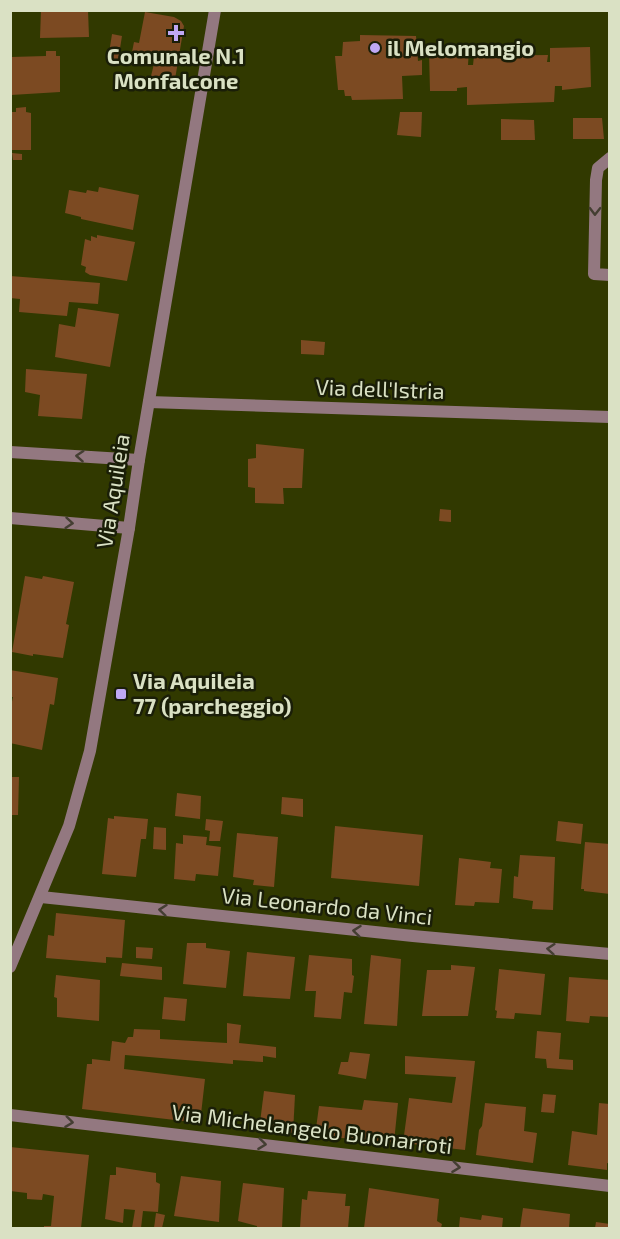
<svg xmlns="http://www.w3.org/2000/svg" width="620" height="1239" viewBox="0 0 620 1239" font-family="'Exo 2',sans-serif">
<rect width="100%" height="100%" fill="#313900"/>
<!-- building -->
<g fill="#7c4a22">
<polygon points="41,10 88,10 89,37 40,38"/>
<polygon points="145,12 174,17 181,21 184,26 174,85 150,80 156,56 132,52 134,42 139,43"/>
<polygon points="112,34 122,36 118,61 108,60"/>
<polygon points="360,35 416,36 418,61 422,60 422,75 402,76 403,99 352,100 351,96 345,96 344,90 338,90 335,56 342,56 343,42 360,41"/>
<polygon points="590,47 591,87 562,90 562,86 555,86 554,102 467,105 467,87 457,88 457,91 430,91 429,50 469,50 468,65 473,65 474,56 548,55 547,62 550,62 550,48"/>
<polygon points="46,51 56,51 56,56 60,56 60,92 11,95 11,57 46,56"/>
<polygon points="26,107 26,112 31,113 31,150 10,150 10,112 16,112 16,108"/>
<polygon points="400,112 422,112 421,137 397,135"/>
<polygon points="573,118 602,118 604,139 573,139"/>
<polygon points="501,119 534,120 535,140 501,140"/>
<polygon points="12,153 22,154 22,160 13,160"/>
<polygon points="99,187 139,195 133,230 81,219 81,217 65,213 69,190 86,193 87,190 98,192"/>
<polygon points="97,235 135,242 127,281 90,275 85,272 86,267 81,265 85,239 91,241 91,236 97,238"/>
<polygon points="10,276 100,283 98,304 69,302 67,316 19,312 20,299 10,298"/>
<polygon points="78,308 119,314 110,367 55,357 59,324 75,327"/>
<polygon points="301,340 325,342 324,355 301,354"/>
<polygon points="26,369 87,374 82,419 38,416 40,395 25,392"/>
<polygon points="256,444 304,449 302,488 283,488 284,504 255,503 255,488 248,487 248,459 256,458"/>
<polygon points="440,509 451,510 451,522 439,521"/>
<polygon points="25,576 42,579 43,576 74,582 66,624 69,625 63,658 33,654 33,656 12,652"/>
<polygon points="10,670 58,678 54,705 50,704 42,750 10,743 10,711 13,697 10,697"/>
<polygon points="10,777 19,777 18,815 10,815"/>
<polygon points="177,793 201,796 200,819 175,816"/>
<polygon points="282,797 303,799 303,817 281,814"/>
<polygon points="114,816 148,819 146,839 141,839 136,877 102,874 108,818 114,819"/>
<polygon points="206,819 223,821 220,841 209,841 210,831 205,830"/>
<polygon points="558,821 583,824 581,844 556,841"/>
<polygon points="335,826 423,835 419,886 331,878"/>
<polygon points="154,827 166,828 166,850 153,849"/>
<polygon points="237,833 278,837 274,887 253,885 254,880 233,877"/>
<polygon points="183,835 207,837 206,845 221,847 218,876 196,874 195,881 174,879 176,843 183,844"/>
<polygon points="585,842 610,844 610,894 584,891 584,889 581,889"/>
<polygon points="520,855 555,857 553,910 532,909 533,901 513,898 514,876 518,877"/>
<polygon points="459,858 491,862 490,868 502,869 499,903 475,902 474,906 455,905"/>
<polygon points="56,913 125,920 122,958 106,957 106,963 46,958 48,935 54,936"/>
<polygon points="187,943 206,943 206,948 230,951 226,988 183,984"/>
<polygon points="136,947 153,948 152,959 136,958"/>
<polygon points="247,952 295,957 290,999 243,996"/>
<polygon points="309,955 352,959 352,975 354,976 352,993 344,992 341,1019 314,1017 316,991 305,991"/>
<polygon points="371,955 401,959 397,1026 364,1024"/>
<polygon points="122,963 162,967 162,980 120,976"/>
<polygon points="451,965 475,967 468,1016 422,1016 427,970 451,970"/>
<polygon points="499,969 545,974 541,1015 515,1013 514,1019 496,1018 497,1011 495,1010"/>
<polygon points="56,975 100,980 99,1021 57,1017 57,998 54,997"/>
<polygon points="569,977 610,980 608,1017 590,1016 589,1023 566,1021"/>
<polygon points="164,997 187,999 185,1021 162,1019"/>
<polygon points="227,1023 241,1025 239,1043 276,1047 276,1058 263,1056 263,1062 233,1060 233,1064 125,1055 124,1069 205,1079 200,1123 82,1109 87,1064 92,1064 92,1059 110,1061 112,1041 125,1043 128,1037 133,1037 134,1029 160,1030 160,1039 227,1043"/>
<polygon points="537,1031 561,1033 559,1059 573,1060 573,1070 547,1068 546,1059 535,1058"/>
<polygon points="350,1052 370,1054 366,1079 338,1074 341,1062 348,1062"/>
<polygon points="405,1056 475,1061 465,1150 403,1143 409,1098 452,1103 456,1077 405,1074"/>
<polygon points="264,1091 295,1095 293,1133 259,1130"/>
<polygon points="543,1094 556,1095 554,1113 541,1112"/>
<polygon points="364,1100 398,1103 394,1142 315,1136 319,1106 362,1110"/>
<polygon points="485,1103 526,1107 524,1131 537,1133 533,1163 476,1155 479,1130 482,1126"/>
<polygon points="599,1103 610,1104 610,1164 607,1163 607,1170 568,1165 572,1131 597,1135"/>
<polygon points="10,1147 89,1155 81,1228 44,1228 44,1226 51,1226 54,1196 43,1194 42,1200 27,1199 27,1193 10,1191"/>
<polygon points="116,1167 156,1173 156,1182 160,1184 158,1212 143,1211 141,1228 132,1228 135,1210 124,1209 123,1223 105,1219 110,1175 116,1175"/>
<polygon points="181,1176 221,1181 219,1222 174,1216"/>
<polygon points="243,1183 284,1188 282,1228 257,1228 257,1226 238,1221"/>
<polygon points="369,1188 439,1199 437,1221 442,1224 441,1228 364,1228"/>
<polygon points="308,1191 346,1194 345,1206 350,1206 348,1228 300,1228 302,1199 307,1200"/>
<polygon points="523,1208 570,1214 569,1228 520,1228"/>
<polygon points="156,1213 165,1215 162,1228 154,1228"/>
<polygon points="482,1215 503,1218 502,1228 459,1228 460,1217 481,1220"/>
<polygon points="596,1222 610,1224 610,1228 595,1228"/>
</g>
<g fill="none" stroke-linecap="round" stroke-linejoin="round">
<!-- service -->
<g stroke="#937880" stroke-width="12">
<polyline points="610,158 598,168 596,180 594,274 610,275"/>
<polyline points="10,452 139,460"/>
<polyline points="10,518 129,528"/>
</g>
<!-- minor -->
<g stroke="#937880" stroke-width="12">
<polyline points="149,402 610,417"/>
<polyline points="41,897 413,936 610,954"/>
<polyline points="10,967 69,826 90,751 129,528 139,460 215,10"/>
<polyline points="10,1115 610,1186"/>
</g>
</g>
<!-- one-way arrows -->
<defs><path id="oneway-chevron" d="M-2-3.5L2.5 0L-2 3.5" fill="none" stroke-width="1.6" stroke-linecap="round" stroke-linejoin="round" transform="scale(1.5)"/></defs>
<g stroke="#443e32">
<use href="#oneway-chevron" transform="translate(595 211) rotate(91)"/>
<use href="#oneway-chevron" transform="translate(80 456) rotate(-176)"/>
<use href="#oneway-chevron" transform="translate(69 523) rotate(5)"/>
<use href="#oneway-chevron" transform="translate(163 910) rotate(-174)"/>
<use href="#oneway-chevron" transform="translate(357 931) rotate(-174)"/>
<use href="#oneway-chevron" transform="translate(551 949) rotate(-175)"/>
<use href="#oneway-chevron" transform="translate(69 1122) rotate(7)"/>
<use href="#oneway-chevron" transform="translate(262 1144) rotate(7)"/>
<use href="#oneway-chevron" transform="translate(456 1167) rotate(7)"/>
</g>
<!-- markers -->
<g fill="#bfa8f4" stroke="#1a1e08" stroke-width="2">
<path d="M173 24h6v6h6v6h-6v6h-6v-6h-6v-6h6z"/>
<circle cx="375" cy="48" r="6"/>
<rect x="115" y="688" width="12" height="12" rx="3"/>
</g>
<g text-anchor="middle" stroke-width="5" stroke-linejoin="round" paint-order="stroke">
<!-- poi labels -->
<g font-size="22" font-weight="bold" fill="#dae1c4" stroke="#1a1e08" text-anchor="start">
<text x="387" y="56">il Melomangio</text>
<text x="176" y="64" text-anchor="middle">Comunale N.1<tspan x="176" dy="25">Monfalcone</tspan></text>
<text x="133" y="689">Via Aquileia<tspan x="133" dy="25">77 (parcheggio)</tspan></text>
</g>
<!-- street labels -->
<g font-size="22" fill="#dae1c4" stroke="#1a1e08">
<text transform="translate(380 389) rotate(2)" y="8">Via dell'Istria</text>
<text transform="translate(113 491) rotate(-81)" y="8">Via Aquileia</text>
<text transform="translate(327 906) rotate(6)" y="8">Via Leonardo da Vinci</text>
<text transform="translate(312 1129) rotate(7)" y="8">Via Michelangelo Buonarroti</text>
</g>
</g>
<!-- border -->
<rect width="620" height="1239" fill="none" stroke="#dae1c4" stroke-width="24"/>
</svg>
